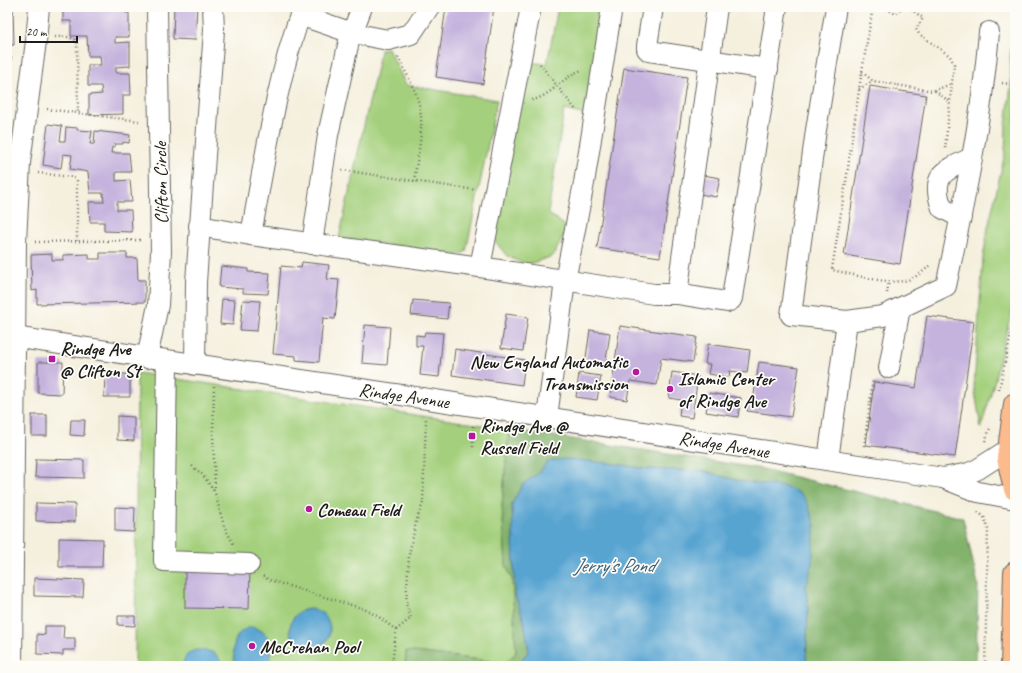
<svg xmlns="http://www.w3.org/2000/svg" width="1022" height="673" viewBox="0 0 1022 673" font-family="Caveat,sans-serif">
<rect width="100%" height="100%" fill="#fdfcf7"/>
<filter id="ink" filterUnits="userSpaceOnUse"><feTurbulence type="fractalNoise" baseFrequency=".025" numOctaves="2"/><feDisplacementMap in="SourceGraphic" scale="8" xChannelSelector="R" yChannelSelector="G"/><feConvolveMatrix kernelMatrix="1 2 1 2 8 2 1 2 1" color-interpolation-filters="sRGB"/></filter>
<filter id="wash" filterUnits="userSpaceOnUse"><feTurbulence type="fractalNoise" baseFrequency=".012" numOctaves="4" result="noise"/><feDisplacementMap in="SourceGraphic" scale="16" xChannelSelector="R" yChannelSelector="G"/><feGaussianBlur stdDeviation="0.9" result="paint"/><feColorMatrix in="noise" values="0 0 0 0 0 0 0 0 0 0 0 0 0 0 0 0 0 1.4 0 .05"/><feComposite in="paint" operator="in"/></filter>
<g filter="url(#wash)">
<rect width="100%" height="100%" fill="#f5f0de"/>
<!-- green -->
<g fill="#a4d07d" stroke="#60764c">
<polygon points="558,7 601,7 586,115 564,110 548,213 568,228 553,256 526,265 507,256 493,239 524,62 547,64"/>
<polygon points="1015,9 1015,297 994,383 981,428 974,386 983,258 988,228 1005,153 1006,125 1011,85 1011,71 1010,57"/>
<polygon points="388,48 406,85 497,100 466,252 457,255 339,238 381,49"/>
<polygon points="137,373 509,429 502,505 506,565 512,579 516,653 505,663 406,651 405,666 135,666"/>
</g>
<!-- forest -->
<polygon fill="#83b26c" stroke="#506744" points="509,429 763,469 963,518 978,584 976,666 806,666 808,611 806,586 812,565 787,487 744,482 702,471 648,469 616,464 548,462 539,473 523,484 512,504 515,595 524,621 529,651 516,666 405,666 406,651 505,663 516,653 512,579 506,565 502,505"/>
<!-- water -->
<g fill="#59a4d1" stroke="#3a6076">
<polygon points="562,459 579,460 616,464 648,469 702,471 744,482 787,487 801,494 807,502 815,525 812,565 806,586 808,611 806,666 516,666 529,651 524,621 515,595 512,504 523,484 539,473 547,462"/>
<circle cx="310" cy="629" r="20"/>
<path d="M251,627C273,631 271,648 269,666H235C232,649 232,632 251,627Z"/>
<path d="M195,650C208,650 220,651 221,666H183C183,657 188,653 195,650Z"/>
</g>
<g id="blocks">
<!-- building -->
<g fill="#c5b2dd">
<polygon points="7,7 13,7 14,45 7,45"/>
<polygon points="63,7 125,7 125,13 129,13 129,37 115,37 115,43 130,42 130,66 116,67 116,73 130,73 131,95 123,95 123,114 89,115 89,95 102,94 101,86 88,86 88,65 101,65 100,56 88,56 87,36 71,36 71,21 63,21"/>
<polygon points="174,7 197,7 195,40 173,39"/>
<polygon points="446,7 494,7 483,84 436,77"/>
<polygon points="624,68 687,77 660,257 597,248"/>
<polygon points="870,86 926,95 900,264 844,255"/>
<polygon points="48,124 62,126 60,141 65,141 66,127 78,128 77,130 92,131 90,144 94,144 95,131 130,135 129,143 123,142 123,144 115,144 115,147 112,147 111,153 129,153 131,172 116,172 116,181 130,180 132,202 117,202 117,210 131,210 132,232 104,231 104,222 90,222 89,202 104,202 103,193 90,193 88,172 70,169 72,155 63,154 61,168 43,165"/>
<polygon points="703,175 720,178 716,197 700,194"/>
<polygon points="100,253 127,253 127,258 137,258 138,280 145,280 145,302 37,304 37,290 32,291 31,255 52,254 52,260 63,260 63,255 89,254 89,259 100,259"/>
<polygon points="302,262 329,265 327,279 339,280 335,319 323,318 319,362 296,360 296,356 273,354 281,266 301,268"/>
<polygon points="221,266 248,269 248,272 270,273 268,294 243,293 243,289 219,287"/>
<polygon points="222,299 235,300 233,325 220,324"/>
<polygon points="243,300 260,301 257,331 240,330"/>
<polygon points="413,300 449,303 447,319 411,315"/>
<polygon points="506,314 528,317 523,351 501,348"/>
<polygon points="927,316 974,322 955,457 866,445 874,382 916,388"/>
<polygon points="365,325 390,327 387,365 362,363"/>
<polygon points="620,326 697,337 693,362 661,358 657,385 630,381 627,400 610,397"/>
<polygon points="590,330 610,333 605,367 585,364"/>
<polygon points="425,332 443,333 439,377 420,375 423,346 416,346 416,335 424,336"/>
<polygon points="708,344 750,350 747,373 730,371 729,377 708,374 710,364 705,364"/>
<polygon points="455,349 525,360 522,385 452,375"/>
<polygon points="38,362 63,362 62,394 38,393"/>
<polygon points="759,362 799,367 791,417 747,411 748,400 753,401"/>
<polygon points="672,372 698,376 692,418 679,416 681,400 669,398"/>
<polygon points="579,373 601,376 597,400 576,397"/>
<polygon points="105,374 130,374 130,397 104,397"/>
<polygon points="709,393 741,398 738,417 706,412"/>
<rect x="32" y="415" width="15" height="21"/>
<polygon points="117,416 134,417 134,441 117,440"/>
<polygon points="71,420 85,420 84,436 70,435"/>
<polygon points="36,459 84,460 84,478 35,477"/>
<polygon points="36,503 75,504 75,522 36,521"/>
<polygon points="115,507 135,508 134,532 115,531"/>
<polygon points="59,538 103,539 102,567 59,567"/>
<polygon points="185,569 250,569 249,609 185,608"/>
<polygon points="34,578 84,580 83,597 34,596"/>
<polygon points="118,616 135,616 135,626 118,625"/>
<polygon points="45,626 64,626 63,638 75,638 75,650 63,650 63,655 37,654 37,634 45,635"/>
</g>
</g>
</g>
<g filter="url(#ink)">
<use href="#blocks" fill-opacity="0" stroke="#686660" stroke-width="1"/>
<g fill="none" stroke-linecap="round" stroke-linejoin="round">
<defs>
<g id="minor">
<polyline points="653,7 647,46 647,49 649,51 768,69"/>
<path d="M836,7L816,130L791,315L847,321L883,316L946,286C964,203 982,118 989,32"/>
<polyline points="300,15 352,33 388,40 411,34 429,7"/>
<path d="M961,218L942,208C930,175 944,171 971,158"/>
<polyline points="199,226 251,235 480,267 654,294 677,294 727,302 731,300 732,298 777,7"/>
<path d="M251,235C265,159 276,81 303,7"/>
<polyline points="312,244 328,135 349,41 362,7"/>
<polyline points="480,267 531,7"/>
<polyline points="677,294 717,7"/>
<polyline points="7,336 428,399 943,478 978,492 1015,499"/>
<polyline points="147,358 158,305 161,252 157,7"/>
<polyline points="167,361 164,561 249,564"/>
<polyline points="195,365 196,282 214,30 213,7"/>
<polyline points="889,368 900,308"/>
<polyline points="547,417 565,281 584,183 612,7"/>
<polyline points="828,460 847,321"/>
<polyline points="943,478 969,473 978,469 1009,449"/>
<polyline points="12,666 16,242 20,163 36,41 39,7"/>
</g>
<g id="highway">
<polyline points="1015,404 1008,458 1015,489"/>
<polyline points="1012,666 1015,573"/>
</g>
</defs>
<!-- minor casing -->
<use href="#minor" stroke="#686660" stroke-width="22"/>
<!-- highway casing -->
<use href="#highway" stroke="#686660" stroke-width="24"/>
<!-- path -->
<g stroke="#686660" stroke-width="2.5" stroke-dasharray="1 3" stroke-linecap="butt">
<path d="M873,7L860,83L847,175L832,269V270C852,274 884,284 904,281C914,279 923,272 930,265"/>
<polyline points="883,7 896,14 902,7"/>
<polyline points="908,7 923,18 916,29 919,34 950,56 954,64 945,149"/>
<path d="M55,37C62,37 72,35 77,42L78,114"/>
<path d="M398,57C406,73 417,91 420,109C424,129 417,160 414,181L476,190"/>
<polyline points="7,58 14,58"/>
<polyline points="540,64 576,110"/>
<polyline points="862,72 873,81 933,91 951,84"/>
<polyline points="1002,83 1015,85"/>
<polyline points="859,89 873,81"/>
<polyline points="935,91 950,102"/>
<path d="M532,100C552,96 563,76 582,70"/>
<polyline points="47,109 139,121"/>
<polyline points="342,170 414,181"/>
<polyline points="38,173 71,177 76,179 77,181 77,241"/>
<polyline points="35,242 142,240"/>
<polyline points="887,293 889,281"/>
<polyline points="214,386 213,432 215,493 224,526 234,545"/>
<polyline points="999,390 1015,315"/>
<polyline points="985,441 990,428"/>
<polyline points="864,446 873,380"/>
<polyline points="473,447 473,424"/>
<polyline points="192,466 203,475 215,493"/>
<polyline points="978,512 984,517 988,528 985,666"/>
<polyline points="263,576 269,580 364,609 379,617 396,630 392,666"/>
<polyline points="396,630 411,618 406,604 409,555 416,522 423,503 426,418"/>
<polyline points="386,666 393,660"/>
</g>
<!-- minor -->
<use href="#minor" stroke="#fff" stroke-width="20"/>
<!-- highway -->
<use href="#highway" stroke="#fbbb8c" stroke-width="22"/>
</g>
</g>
<!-- markers -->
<g fill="#b5179e" stroke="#fdfcf7" stroke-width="1.5">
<rect x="48" y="355" width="8" height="8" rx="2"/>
<circle cx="636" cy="372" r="4"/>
<circle cx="670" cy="389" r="4"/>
<rect x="468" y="432" width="8" height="8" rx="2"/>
<circle cx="309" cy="509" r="4"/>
<circle cx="252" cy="646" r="4"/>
</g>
<g text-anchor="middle" stroke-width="3.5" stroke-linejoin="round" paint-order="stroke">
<!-- street labels -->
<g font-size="19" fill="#1c1c1c" stroke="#fdfcf7">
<text transform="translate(160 183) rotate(-91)" y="7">Clifton Circle</text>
<text transform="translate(404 395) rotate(8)" y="7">Rindge Avenue</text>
<text transform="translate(724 444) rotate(9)" y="7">Rindge Avenue</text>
</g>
<!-- poi labels -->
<g font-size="19" font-weight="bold" fill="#1c1c1c" stroke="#fdfcf7" text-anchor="start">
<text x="60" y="355">Rindge Ave<tspan x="60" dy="22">@ Clifton St</tspan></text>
<text x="628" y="368" text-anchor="end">New England Automatic<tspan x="628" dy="22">Transmission</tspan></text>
<text x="678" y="385">Islamic Center<tspan x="678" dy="22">of Rindge Ave</tspan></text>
<text x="480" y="432">Rindge Ave @<tspan x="480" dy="22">Russell Field</tspan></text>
<text x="317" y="516">Comeau Field</text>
<text x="260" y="653">McCrehan Pool</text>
</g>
<!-- water labels -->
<g font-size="20" font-style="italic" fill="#3a6076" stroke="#fdfcf7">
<text x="614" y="572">Jerry's Pond</text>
</g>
</g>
<!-- margin -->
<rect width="1022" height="673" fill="none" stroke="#fdfcf7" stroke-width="24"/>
<!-- scale -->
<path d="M20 36v6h57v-6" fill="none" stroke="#1c1c1c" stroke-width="2"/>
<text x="26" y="36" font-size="12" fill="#1c1c1c" stroke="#fdfcf7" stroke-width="3" paint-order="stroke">20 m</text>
</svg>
